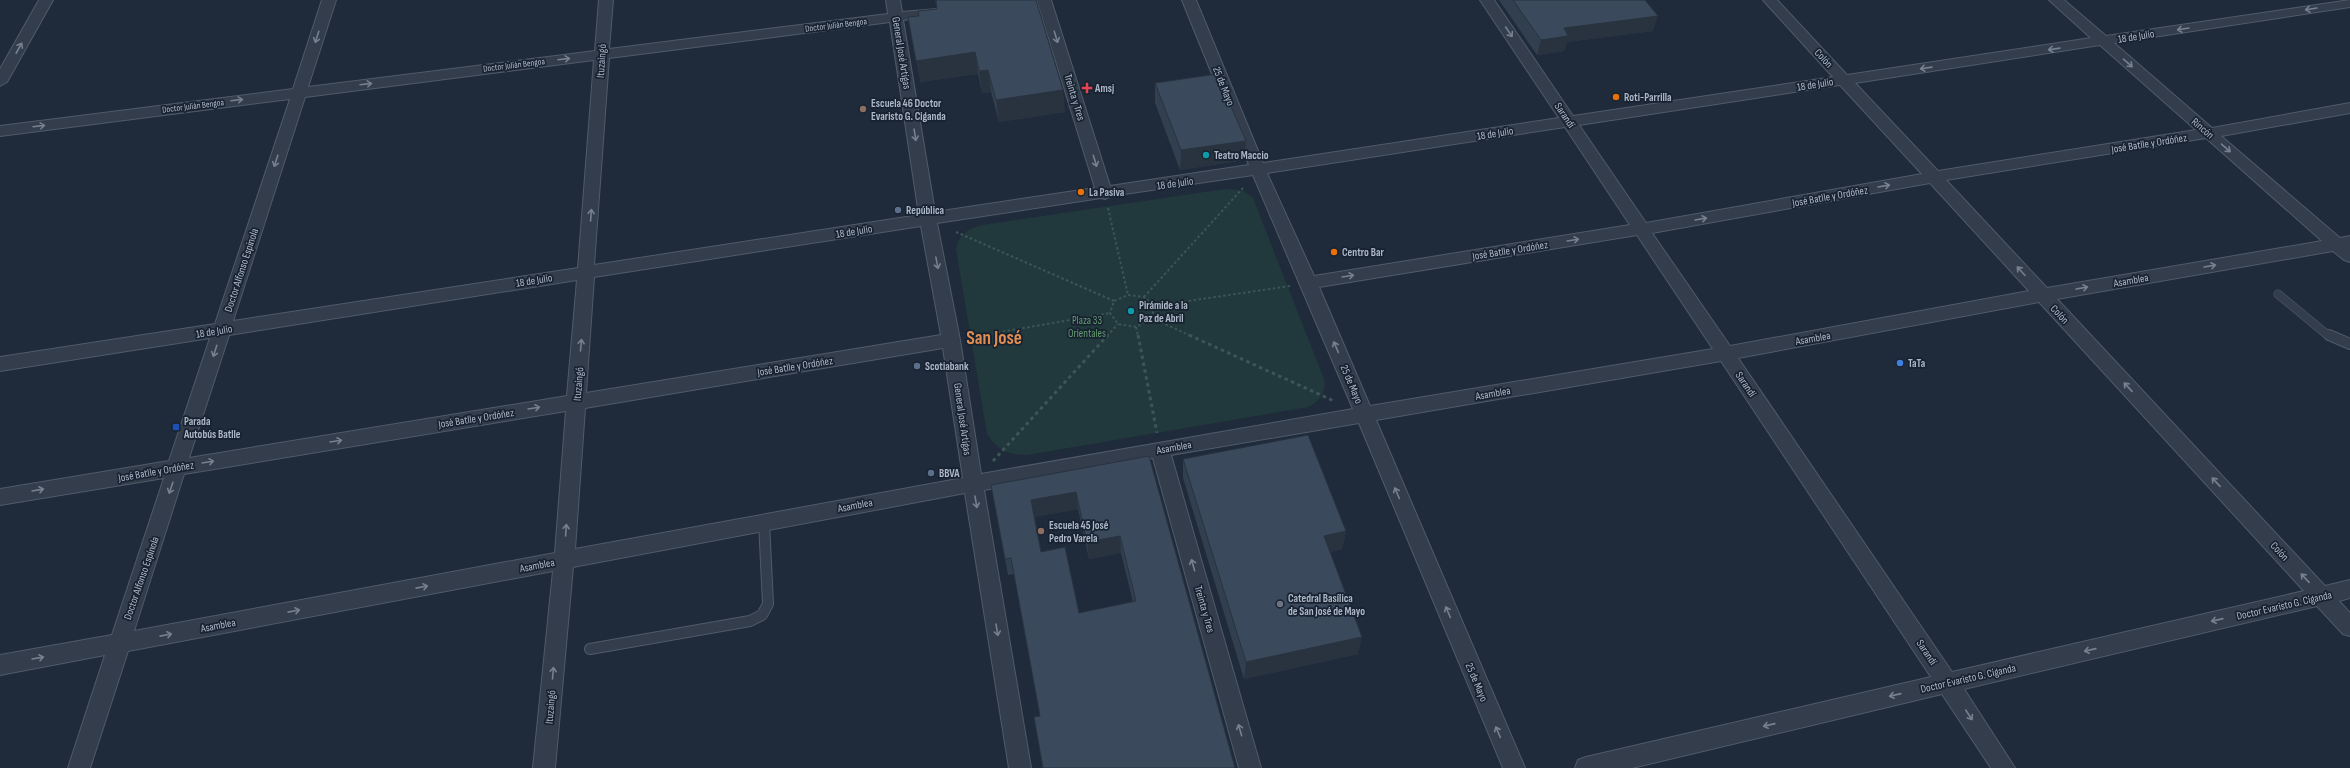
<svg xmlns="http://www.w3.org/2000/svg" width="2350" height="768" viewBox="0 0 2350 768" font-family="'Sofia Sans Condensed',sans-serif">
<rect width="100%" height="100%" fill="#1f2b3b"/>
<!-- green -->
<path fill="#21393c" d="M1225,189L1242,190L1253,198L1324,379C1326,393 1320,401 1308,407L1027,455C1009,455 997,450 987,434L956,249C959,234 968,229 982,225Z"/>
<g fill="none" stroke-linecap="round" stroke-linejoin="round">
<defs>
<polyline id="lane-far1" points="2278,294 2325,333 2331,336"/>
<g id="lane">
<polyline points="2329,335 2350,344"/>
<polyline points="590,649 750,621 762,615 768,604 764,522"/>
</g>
<g id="street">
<polygon points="39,0 53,0 7,82 0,86 0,69"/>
<path d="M322,0H336L308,87L595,51L599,0H613L609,49L888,14L886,0H900L902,12L949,8L951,11L949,14L903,20L935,212L1095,188L1037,0H1051L1110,186L1249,165L1182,0H1196L1263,163L1559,118L1480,0H1494L1573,116L1833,77L1763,0H1777L1847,75L2091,38L2049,0H2064L2106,36L2350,0V7L2114,43L2212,128L2350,103V113L2221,136L2340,238L2350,236V262L2344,260L2333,251L2057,299L2325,586L2350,580V598L2339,601L2350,613V636L2343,634L2317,606L1964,689L2015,768H1991L1942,694L1632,768H1575L1578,760L1586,757L1931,677L1721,361L1376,420L1525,768H1503L1359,423L1171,455L1261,768H1239L1153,458L984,490L1031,768H1009L965,493L573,567L555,768H533L553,571L128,651L90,768H68L105,655L0,675V655L112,635L164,478L0,505V489L169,461L210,338L0,371V357L215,324L290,99L0,136V126L293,89ZM890,22L919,215L594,265L609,58ZM2100,45L2196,130L1938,171L1855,83ZM594,60L578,268L233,321L305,97ZM1840,85L1922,174L1646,223L1579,125ZM1565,127L1630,225L1314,276L1267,173ZM2206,138L2322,241L2047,288L1946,180ZM1253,175L1353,409L981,474L960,340L937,223L1101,198L1105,199L1111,196ZM1930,183L2029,291L1730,346L1652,233ZM921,226L941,335L586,393L594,277ZM1637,235L1713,349L1370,406L1319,287ZM577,280L567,396L189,458L229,335ZM2039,302L2304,591L1952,672L1738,358ZM943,348L963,478L575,549L585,408ZM566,411L555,553L134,631L184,474Z"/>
</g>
</defs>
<!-- lane-far1 casing -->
<use href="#lane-far1" stroke="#505b69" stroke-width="9"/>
<!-- lane casing -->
<use href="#lane" stroke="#505b69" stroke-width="12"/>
<!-- street casing -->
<use href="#street" stroke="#505b69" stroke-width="2"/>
<!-- path-far1 -->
<g stroke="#3c5556" stroke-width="2" stroke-dasharray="2.5 2.5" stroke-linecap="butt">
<polyline points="1108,208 1128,295"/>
<polyline points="956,232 1114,301"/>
<polygon points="1128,295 1144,297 1154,306 1152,318 1136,327 1118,324 1110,313 1114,301"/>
<polyline points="1144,297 1243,188"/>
<polyline points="1154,306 1290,286"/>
<polyline points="1152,318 1191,336"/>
<polyline points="1136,327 1138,336"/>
<polyline points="978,336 1110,313"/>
<polyline points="1107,336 1118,324"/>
</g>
<!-- path -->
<g stroke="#3c5556" stroke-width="3" stroke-dasharray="3.5 3.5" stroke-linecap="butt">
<polyline points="1138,335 1157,433"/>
<polyline points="1189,335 1334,401"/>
<polyline points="970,337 983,335"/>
<polyline points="993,461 1108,335"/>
</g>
<!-- lane-far1 -->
<use href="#lane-far1" stroke="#333d4b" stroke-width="8"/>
<!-- lane -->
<use href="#lane" stroke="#333d4b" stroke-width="10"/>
<!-- street -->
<use href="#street" fill="#333d4b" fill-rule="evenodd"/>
</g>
<!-- wall -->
<g fill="#323f4e" fill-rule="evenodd">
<polygon points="935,0 1065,112 999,122 991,92 982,93 978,74 920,82 919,16 937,9"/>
<polygon points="1499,0 1645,0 1653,31 1567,42 1564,51 1537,55"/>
<polygon points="1155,83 1245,160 1180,170 1155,103"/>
<path d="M1149,456L1235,768L1014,574L1008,575L991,485ZM1078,509L1089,559L1121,553L1133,602L1079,613L1041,552L1034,517Z"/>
<polygon points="1183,459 1346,531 1342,549 1330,552 1358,654 1244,679 1183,478"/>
</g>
<!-- shaded-wall -->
<g fill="#293340">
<polygon points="1658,16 1653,31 1567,42 1564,51 1537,55 1541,40 1564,28"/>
<polygon points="975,52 978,74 920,82 916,61"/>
<polygon points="988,70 991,92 982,93 979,71"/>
<polygon points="1063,90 1065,112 999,122 996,100"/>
<polygon points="1246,141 1245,160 1180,170 1181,150"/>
<polygon points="1076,492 1078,509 1034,517 1031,500"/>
<polygon points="1346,531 1342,549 1321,554 1324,536"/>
<polygon points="1120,536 1121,553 1089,559 1087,542"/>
<polygon points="1362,637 1358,654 1244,679 1246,662"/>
</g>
<!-- building -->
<g fill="#3a495b" stroke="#293340" fill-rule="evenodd">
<polygon points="936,0 1036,0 1063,90 996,100 988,70 979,71 975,52 916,61 908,17 919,16 918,11 937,9"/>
<polygon points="1513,0 1645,0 1658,16 1564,28 1568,36 1541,40"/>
<polygon points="1217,74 1246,141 1181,150 1155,83"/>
<polygon points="1308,435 1346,531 1324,536 1362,637 1246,662 1183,459"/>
<path d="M1149,456L1235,768H1043L1034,717L1040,716L1011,558L1005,559L991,485ZM1076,492L1087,542L1120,536L1136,601L1079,613L1065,547L1041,552L1031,500Z"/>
</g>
<!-- one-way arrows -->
<defs><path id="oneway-shaft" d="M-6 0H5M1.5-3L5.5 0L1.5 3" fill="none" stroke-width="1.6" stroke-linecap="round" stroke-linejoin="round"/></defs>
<g stroke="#768190">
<use href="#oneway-shaft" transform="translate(2311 9) rotate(171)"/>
<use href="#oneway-shaft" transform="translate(2183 29) rotate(171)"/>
<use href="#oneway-shaft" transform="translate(1509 32) rotate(56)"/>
<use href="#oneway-shaft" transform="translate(317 37) rotate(108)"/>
<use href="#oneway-shaft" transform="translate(1056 37) rotate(73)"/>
<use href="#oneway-shaft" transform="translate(19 48) rotate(-61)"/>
<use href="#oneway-shaft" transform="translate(2054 49) rotate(172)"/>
<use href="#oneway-shaft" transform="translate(564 59) rotate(-7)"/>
<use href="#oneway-shaft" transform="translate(2128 63) rotate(41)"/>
<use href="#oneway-shaft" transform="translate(1926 68) rotate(172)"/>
<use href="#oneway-shaft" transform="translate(366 84) rotate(-7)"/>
<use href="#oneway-shaft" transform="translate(237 100) rotate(-7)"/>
<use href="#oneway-shaft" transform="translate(39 126) rotate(-7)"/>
<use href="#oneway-shaft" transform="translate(915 135) rotate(81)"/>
<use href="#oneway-shaft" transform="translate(2226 148) rotate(41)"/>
<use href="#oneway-shaft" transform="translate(276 161) rotate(108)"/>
<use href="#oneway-shaft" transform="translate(1095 161) rotate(73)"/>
<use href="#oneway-shaft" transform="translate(1884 186) rotate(-10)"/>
<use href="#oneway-shaft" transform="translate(591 215) rotate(-86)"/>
<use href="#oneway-shaft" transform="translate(1701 219) rotate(-10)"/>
<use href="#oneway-shaft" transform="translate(1573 240) rotate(-9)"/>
<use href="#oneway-shaft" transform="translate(937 263) rotate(79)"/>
<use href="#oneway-shaft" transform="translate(2210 266) rotate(-10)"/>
<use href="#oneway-shaft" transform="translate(2021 271) rotate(-132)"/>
<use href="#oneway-shaft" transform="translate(1348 276) rotate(-9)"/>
<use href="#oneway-shaft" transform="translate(2082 288) rotate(-10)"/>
<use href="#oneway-shaft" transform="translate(581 345) rotate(-85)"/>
<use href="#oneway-shaft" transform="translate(1336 347) rotate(-113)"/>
<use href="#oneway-shaft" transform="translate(215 351) rotate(108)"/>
<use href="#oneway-shaft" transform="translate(2128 387) rotate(-133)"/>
<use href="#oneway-shaft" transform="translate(534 408) rotate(-9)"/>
<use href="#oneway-shaft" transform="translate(336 441) rotate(-9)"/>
<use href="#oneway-shaft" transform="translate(208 462) rotate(-9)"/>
<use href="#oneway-shaft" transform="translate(2216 482) rotate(-133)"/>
<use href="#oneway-shaft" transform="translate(171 488) rotate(109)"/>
<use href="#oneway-shaft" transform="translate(38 490) rotate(-10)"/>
<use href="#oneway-shaft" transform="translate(1397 493) rotate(-113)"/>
<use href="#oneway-shaft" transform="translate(976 502) rotate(80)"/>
<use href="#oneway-shaft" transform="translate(566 530) rotate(-86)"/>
<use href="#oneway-shaft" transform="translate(1193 565) rotate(-106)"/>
<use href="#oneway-shaft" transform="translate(2305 578) rotate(-133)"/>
<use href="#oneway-shaft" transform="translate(422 587) rotate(-11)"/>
<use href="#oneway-shaft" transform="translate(294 611) rotate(-11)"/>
<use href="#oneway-shaft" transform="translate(1448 612) rotate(-113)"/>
<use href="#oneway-shaft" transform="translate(2217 620) rotate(167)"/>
<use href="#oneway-shaft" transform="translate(997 630) rotate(80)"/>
<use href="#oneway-shaft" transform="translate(166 635) rotate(-11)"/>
<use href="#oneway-shaft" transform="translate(2090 650) rotate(167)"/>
<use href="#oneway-shaft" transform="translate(38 658) rotate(-10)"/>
<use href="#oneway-shaft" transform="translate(553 673) rotate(-85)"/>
<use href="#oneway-shaft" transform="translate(1895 695) rotate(167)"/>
<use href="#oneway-shaft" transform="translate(1969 715) rotate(57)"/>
<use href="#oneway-shaft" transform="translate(1769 725) rotate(167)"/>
<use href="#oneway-shaft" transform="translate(1240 730) rotate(-106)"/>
<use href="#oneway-shaft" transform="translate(1498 732) rotate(-113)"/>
</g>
<!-- markers -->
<path fill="#e0444e" stroke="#182230" stroke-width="1.5" d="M1085 82h4v4h4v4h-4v4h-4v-4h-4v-4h4z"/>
<g fill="#e8710a" stroke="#182230" stroke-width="1.5">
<circle cx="1616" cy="97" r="4"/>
<circle cx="1081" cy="192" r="4"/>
<circle cx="1334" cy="252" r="4"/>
</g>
<g fill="#8d6e63" stroke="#182230" stroke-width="1.5">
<circle cx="863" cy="109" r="4"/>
<circle cx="1041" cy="531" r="4"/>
</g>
<g fill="#0f9aa8" stroke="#182230" stroke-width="1.5">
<circle cx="1206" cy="155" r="4"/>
<circle cx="1131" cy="311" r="4"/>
</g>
<g fill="#5c6f8a" stroke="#182230" stroke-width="1.5">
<circle cx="898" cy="210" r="4"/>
<circle cx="917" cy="366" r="4"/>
<circle cx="931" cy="473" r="4"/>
</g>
<circle fill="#3f7fe0" stroke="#182230" stroke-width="1.5" cx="1900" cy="363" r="4"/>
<rect fill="#1a4fb4" stroke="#182230" stroke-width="1.5" x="172" y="423" width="8" height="8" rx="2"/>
<circle fill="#6b7280" stroke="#182230" stroke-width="1.5" cx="1280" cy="604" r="4"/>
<g text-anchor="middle" stroke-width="3.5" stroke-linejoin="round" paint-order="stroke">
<!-- far-street labels -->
<g font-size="9" fill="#adb8c8" stroke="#182230">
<text transform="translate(836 25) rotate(-7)" y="3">Doctor Julián Bengoa</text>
<text transform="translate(514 65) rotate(-7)" y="3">Doctor Julián Bengoa</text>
<text transform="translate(193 106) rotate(-7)" y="3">Doctor Julián Bengoa</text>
</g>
<!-- street labels -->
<g font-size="11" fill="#adb8c8" stroke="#182230">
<text transform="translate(2136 36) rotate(-9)" y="4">18 de Julio</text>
<text transform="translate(902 53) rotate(81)" y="4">General José Artigas</text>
<text transform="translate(1824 58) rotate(47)" y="4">Colón</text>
<text transform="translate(601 61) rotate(-86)" y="4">Ituzaingó</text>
<text transform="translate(1815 84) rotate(-9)" y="4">18 de Julio</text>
<text transform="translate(1224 86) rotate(68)" y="4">25 de Mayo</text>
<text transform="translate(1075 97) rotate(73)" y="4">Treinta y Tres</text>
<text transform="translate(1565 115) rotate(56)" y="4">Sarandí</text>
<text transform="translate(2203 128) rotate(41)" y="4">Rincón</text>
<text transform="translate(1495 133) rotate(-9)" y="4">18 de Julio</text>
<text transform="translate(2149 143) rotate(-9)" y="4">José Batlle y Ordóñez</text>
<text transform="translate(1175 183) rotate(-8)" y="4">18 de Julio</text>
<text transform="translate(1830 196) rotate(-10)" y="4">José Batlle y Ordóñez</text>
<text transform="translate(854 231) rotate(-9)" y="4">18 de Julio</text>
<text transform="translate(1510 250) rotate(-9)" y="4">José Batlle y Ordóñez</text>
<text transform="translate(241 270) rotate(-72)" y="4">Doctor Alfonso Espínola</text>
<text transform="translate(534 280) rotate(-9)" y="4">18 de Julio</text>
<text transform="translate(2131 280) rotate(-10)" y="4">Asamblea</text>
<text transform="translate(2060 314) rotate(47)" y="4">Colón</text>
<text transform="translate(214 331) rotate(-9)" y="4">18 de Julio</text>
<text transform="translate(1813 338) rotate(-10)" y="4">Asamblea</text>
<text transform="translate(795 366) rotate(-9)" y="4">José Batlle y Ordóñez</text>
<text transform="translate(578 384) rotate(-85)" y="4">Ituzaingó</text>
<text transform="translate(1352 384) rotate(67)" y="4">25 de Mayo</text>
<text transform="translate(1746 384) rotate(56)" y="4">Sarandí</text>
<text transform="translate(1493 393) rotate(-10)" y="4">Asamblea</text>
<text transform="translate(476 418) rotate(-9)" y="4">José Batlle y Ordóñez</text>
<text transform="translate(963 419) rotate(82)" y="4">General José Artigas</text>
<text transform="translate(1174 447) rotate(-10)" y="4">Asamblea</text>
<text transform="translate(156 471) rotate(-10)" y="4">José Batlle y Ordóñez</text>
<text transform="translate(855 505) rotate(-11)" y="4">Asamblea</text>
<text transform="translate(2280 551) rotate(47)" y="4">Colón</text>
<text transform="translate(537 565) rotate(-11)" y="4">Asamblea</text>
<text transform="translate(141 578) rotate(-71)" y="4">Doctor Alfonso Espínola</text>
<text transform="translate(2284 605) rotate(-13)" y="4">Doctor Evaristo G. Ciganda</text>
<text transform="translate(1205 609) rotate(74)" y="4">Treinta y Tres</text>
<text transform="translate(218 625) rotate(-11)" y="4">Asamblea</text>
<text transform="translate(1927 652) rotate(56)" y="4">Sarandí</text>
<text transform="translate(1968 678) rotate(-13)" y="4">Doctor Evaristo G. Ciganda</text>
<text transform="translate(1477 682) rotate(67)" y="4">25 de Mayo</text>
<text transform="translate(550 707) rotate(-85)" y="4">Ituzaingó</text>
</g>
<!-- poi labels -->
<g font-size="11" font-weight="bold" fill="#adb8c8" stroke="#182230" text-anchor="start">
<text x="1095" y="92">Amsj</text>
<text x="1624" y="101">Roti-Parrilla</text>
<text x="871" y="107">Escuela 46 Doctor<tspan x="871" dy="13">Evaristo G. Ciganda</tspan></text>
<text x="1214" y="159">Teatro Maccio</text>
<text x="1089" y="196">La Pasiva</text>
<text x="906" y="214">República</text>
<text x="1342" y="256">Centro Bar</text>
<text x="1139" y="309">Pirámide a la<tspan x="1139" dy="13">Paz de Abril</tspan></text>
<text x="1908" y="367">TaTa</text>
<text x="925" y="370">Scotiabank</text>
<text x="184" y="425">Parada<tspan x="184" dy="13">Autobús Batlle</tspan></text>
<text x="939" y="477">BBVA</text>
<text x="1049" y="529">Escuela 45 José<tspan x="1049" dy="13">Pedro Varela</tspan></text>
<text x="1288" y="602">Catedral Basílica<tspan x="1288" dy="13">de San José de Mayo</tspan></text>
</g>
<!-- park labels -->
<g font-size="11" fill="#629b6e" stroke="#182230">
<text x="1087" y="324">Plaza 33<tspan x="1087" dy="13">Orientales</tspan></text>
</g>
<!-- town labels -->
<g font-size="19" font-weight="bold" fill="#de8d52" stroke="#182230">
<text x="994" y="344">San José</text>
</g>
</g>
</svg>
